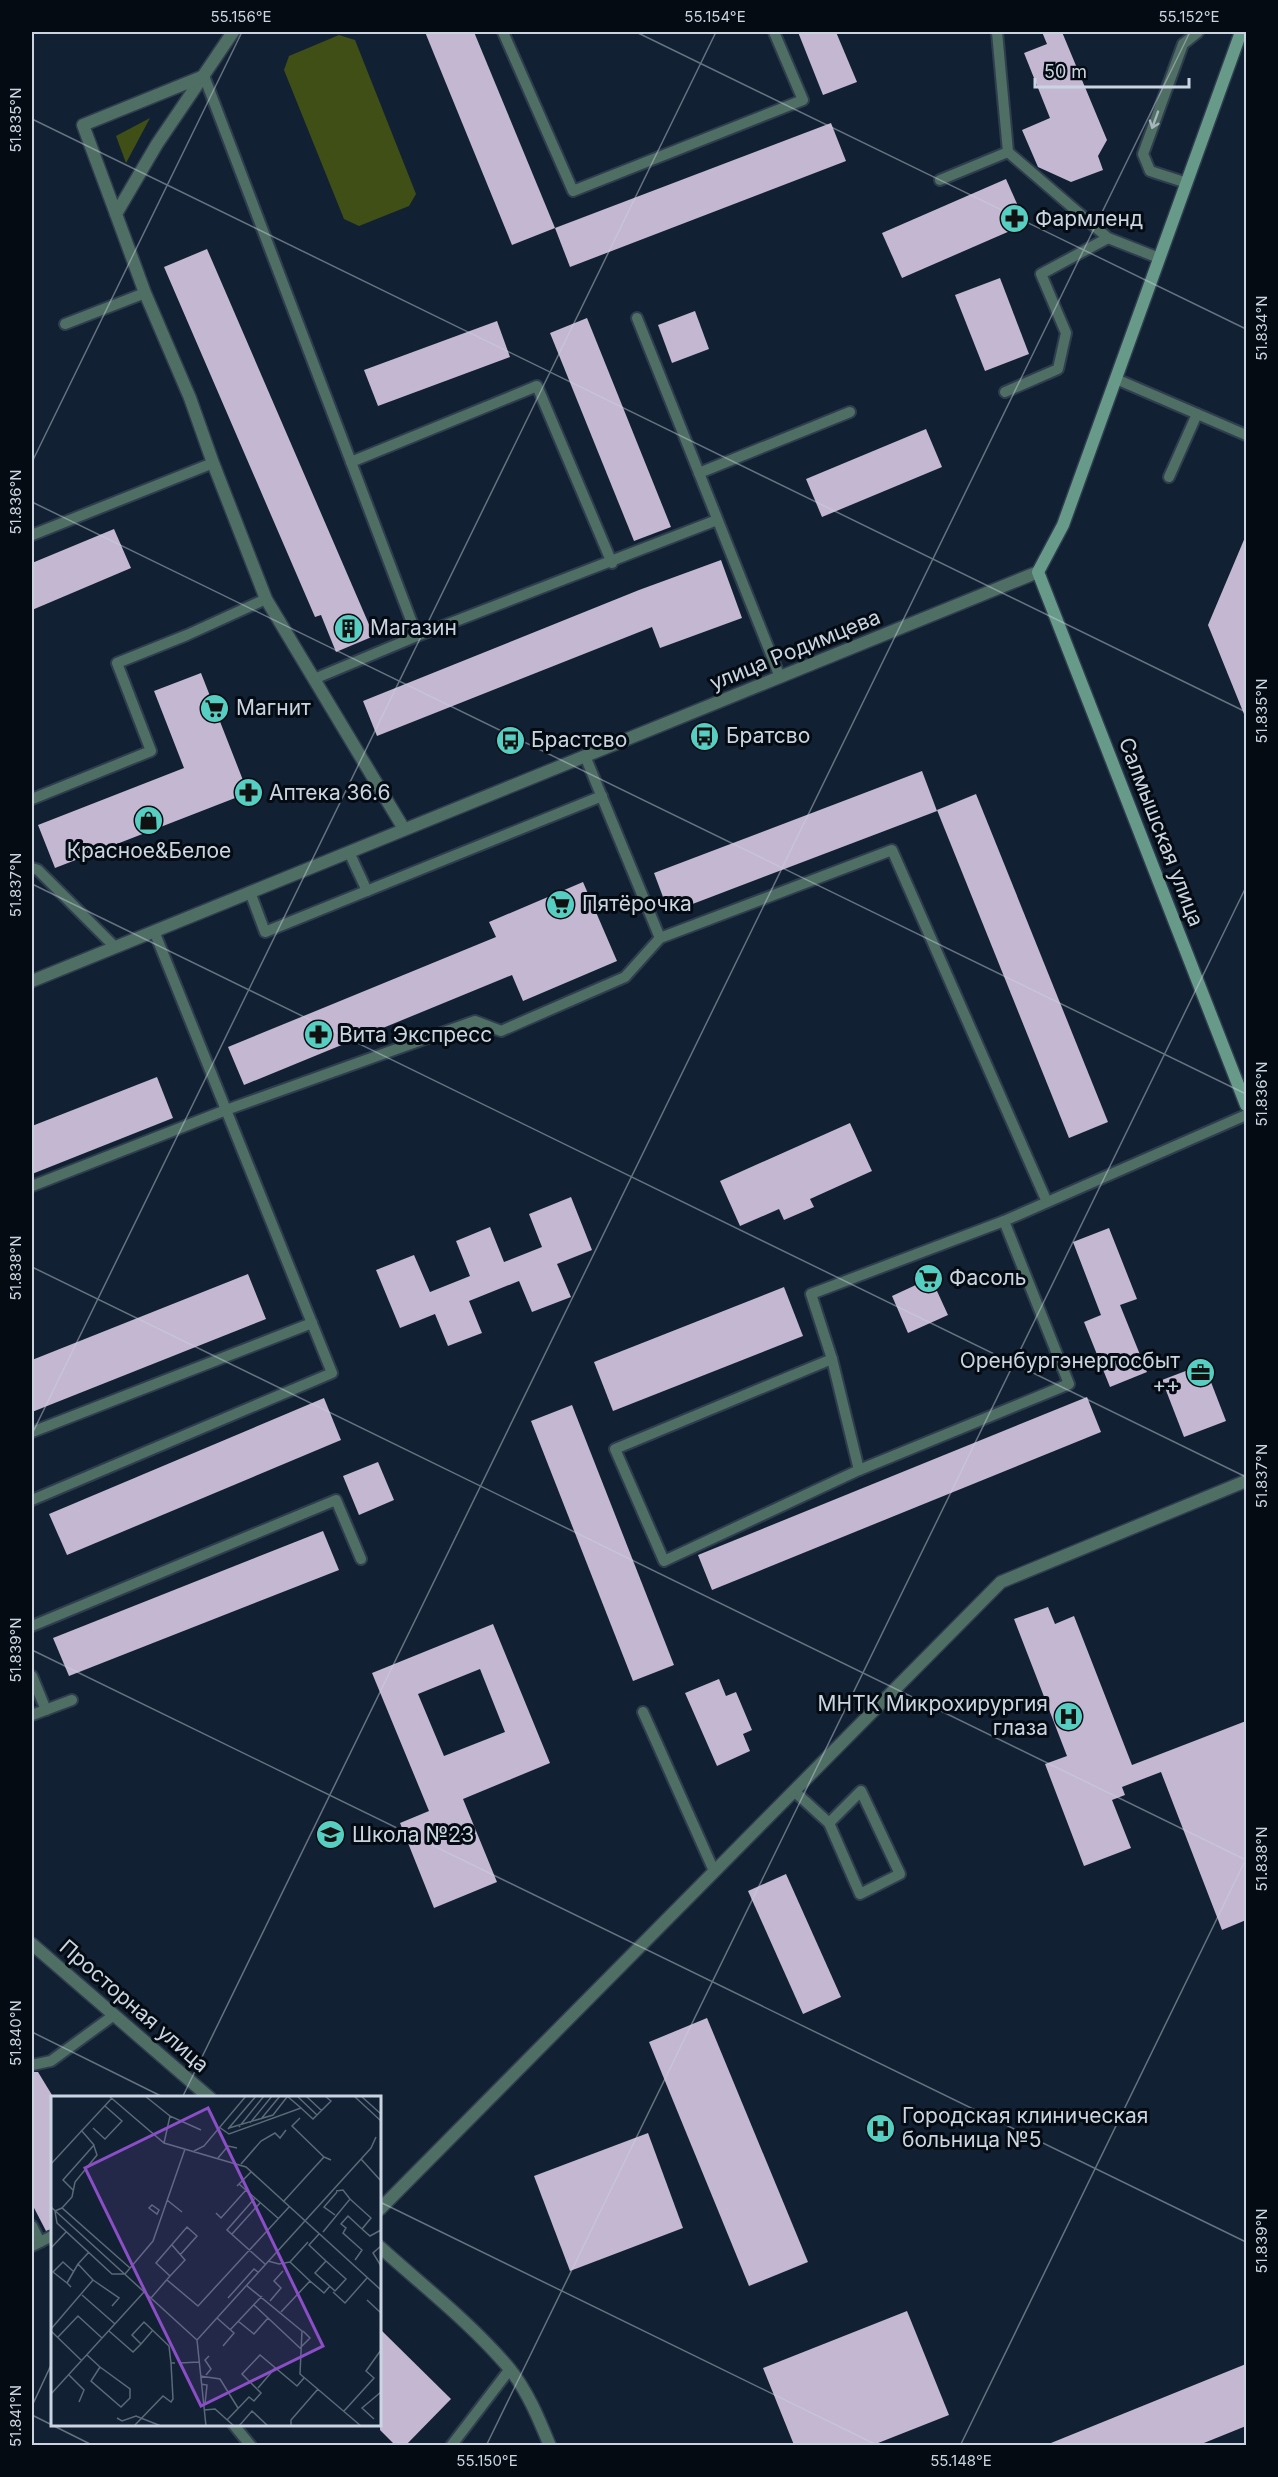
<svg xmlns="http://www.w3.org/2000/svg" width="1278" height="2477" viewBox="0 0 1278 2477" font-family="Inter,sans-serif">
<rect width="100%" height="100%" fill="#112133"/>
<!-- green -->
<g fill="#404f16">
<polygon points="339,35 355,40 416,194 409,206 359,226 344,219 284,70 289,56"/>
<polygon points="150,118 126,163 116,136"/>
</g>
<!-- building -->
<g fill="#c3b7d2" fill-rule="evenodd">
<polygon points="425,32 474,32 555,228 512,245"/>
<polygon points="798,32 836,32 857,82 823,95"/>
<polygon points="1042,32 1062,32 1107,140 1098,156 1103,170 1071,182 1038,167 1022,130 1050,118 1024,53 1047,44"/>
<polygon points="831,123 846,161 570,267 555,228"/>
<polygon points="1006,179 1026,224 902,278 882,233"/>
<polygon points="207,249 374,636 336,652 321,615 315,617 164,267"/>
<polygon points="1000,278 1029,354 985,371 955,295"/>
<polygon points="695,311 709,349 672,363 658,325"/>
<polygon points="587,318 671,527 634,541 550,333"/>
<polygon points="497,321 510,357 378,406 364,370"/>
<polygon points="926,429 942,467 822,517 806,479"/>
<polygon points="114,529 131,568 32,610 32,563"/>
<polygon points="1246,535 1246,719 1208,625"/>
<polygon points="721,560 742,618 660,648 652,627 377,736 363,701 639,590"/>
<polygon points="201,673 248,793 55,868 38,825 184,768 154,691"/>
<polygon points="922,771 937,811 669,913 654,873"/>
<polygon points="976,794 1108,1122 1069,1138 937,810"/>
<polygon points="583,882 617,961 523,1001 512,975 244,1085 228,1047 496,937 489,922"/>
<polygon points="157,1077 173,1118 32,1174 32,1126"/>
<polygon points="850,1123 872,1171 810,1199 814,1207 784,1220 779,1209 740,1226 720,1181"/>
<polygon points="571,1197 592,1250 557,1264 571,1297 532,1312 519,1281 469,1301 482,1333 448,1346 435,1314 400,1328 376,1270 414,1255 430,1292 470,1276 456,1241 490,1227 504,1262 542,1247 529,1214"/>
<polygon points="1109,1228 1137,1299 1120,1305 1147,1372 1110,1387 1084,1322 1101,1315 1073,1242"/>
<polygon points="248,1274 266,1319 32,1412 32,1360"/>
<polygon points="931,1278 948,1315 908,1333 892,1296"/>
<polygon points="784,1287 803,1336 613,1411 594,1362"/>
<polygon points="1204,1364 1226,1421 1184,1437 1162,1380"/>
<polygon points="1087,1397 1101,1432 712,1590 698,1555"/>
<polygon points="324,1398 341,1440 67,1555 49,1514"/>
<polygon points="572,1405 674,1665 633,1681 531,1421"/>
<polygon points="378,1462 394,1500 359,1515 343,1476"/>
<polygon points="323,1531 339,1570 69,1676 53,1638"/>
<polygon points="1048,1607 1055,1624 1074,1616 1132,1765 1246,1721 1246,1920 1222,1930 1161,1772 1122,1787 1125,1795 1112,1800 1131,1848 1084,1866 1045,1764 1067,1756 1014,1619"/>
<path d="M493,1624L550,1763L463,1799L497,1882L434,1908L400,1823L429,1811L372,1673ZM480,1669L505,1732L444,1756L418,1694Z"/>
<polygon points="719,1679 726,1696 736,1692 752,1730 743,1734 750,1751 717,1766 685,1693"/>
<polygon points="786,1874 841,1997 803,2014 748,1891"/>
<polygon points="707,2018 808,2262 749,2286 649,2042"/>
<polygon points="32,2072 38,2072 52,2095 52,2229 46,2231 32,2204"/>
<polygon points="648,2133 683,2228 570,2271 534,2176"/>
<polygon points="907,2311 949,2415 873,2445 794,2445 763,2368"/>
<polygon points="380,2329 451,2399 406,2445 395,2445 380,2430"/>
<polygon points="1246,2364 1246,2426 1199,2445 1046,2445"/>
</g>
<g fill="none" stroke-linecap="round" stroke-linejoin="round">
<defs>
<g id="service">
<polyline points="503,32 573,191 803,100 774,32"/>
<polyline points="997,32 1008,152 1108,238 1159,258"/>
<polyline points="204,76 351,462"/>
<polyline points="940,180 1008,152"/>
<polyline points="1187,183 1150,171 1143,154 1183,44 1198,32"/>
<polyline points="637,318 699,473"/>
<polyline points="65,324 145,293"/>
<polyline points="1116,379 1246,435"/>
<polyline points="1005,392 1058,369 1066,333 1041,274 1108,238"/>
<polyline points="1169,477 1197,414"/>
<polyline points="32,535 213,463"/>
<polyline points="417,636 351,462 537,386 612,563"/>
<polyline points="780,677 699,473 850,412"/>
<polyline points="314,679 417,636 717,520"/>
<polyline points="585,756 660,938"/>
<polyline points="32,799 151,751 117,663 187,635 266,599"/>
<polyline points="349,852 367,891"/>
<polyline points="32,868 38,870 115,947"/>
<polyline points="250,892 265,932 602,796"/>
<polyline points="32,1186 226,1110 475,1021 501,1031 625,977 660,938 892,850 1047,1202"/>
<polyline points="832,1359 615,1449 664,1561 859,1470 1069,1384 1004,1221 1246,1115"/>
<polyline points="32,1432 312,1323"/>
<polyline points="859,1470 832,1359 811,1294 1004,1221"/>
<polyline points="32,1500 332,1373 154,931"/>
<polyline points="32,1626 336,1500 361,1559"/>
<polyline points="32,1676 46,1710"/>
<polyline points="643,1712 714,1871"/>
<polyline points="32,1715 72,1700"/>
<polyline points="794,1791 829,1823"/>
<polygon points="861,1791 900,1874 860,1894 829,1823"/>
<polyline points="32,2065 51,2061 114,2015"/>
<polyline points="32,2226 40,2242"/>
<polyline points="32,2246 52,2236"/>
<polyline points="233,2424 251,2446"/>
<polyline points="451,2446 510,2369"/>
</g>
<g id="minor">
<polyline points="233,32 157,144 116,214 145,293 190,398 213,463 266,599 404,829"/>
<polyline points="116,214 83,125 204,76"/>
<polyline points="380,2209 1001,1582 1246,1481"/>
</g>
<g id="tertiary">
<polyline points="32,981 1038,572"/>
<polyline points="32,1944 210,2098"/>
<path d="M380,2247C423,2286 471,2323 509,2368C527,2390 539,2419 550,2446"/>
</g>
<polyline id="secondary" points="1241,32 1063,525 1038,572 1246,1105"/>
</defs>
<!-- service casing -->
<use href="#service" stroke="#2f3e4f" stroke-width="14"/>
<!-- minor casing -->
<use href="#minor" stroke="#2f3e4f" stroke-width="15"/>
<!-- tertiary casing -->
<use href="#tertiary" stroke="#2f3e4f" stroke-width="15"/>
<!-- secondary casing -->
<use href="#secondary" stroke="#2f3e4f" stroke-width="15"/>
<!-- service -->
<use href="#service" stroke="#4f6e64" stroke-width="10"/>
<!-- minor -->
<use href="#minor" stroke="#4f6e64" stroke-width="12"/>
<!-- tertiary -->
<use href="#tertiary" stroke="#4f6e64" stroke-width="12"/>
<!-- secondary -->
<use href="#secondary" stroke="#689a8a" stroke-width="12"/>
</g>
<!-- one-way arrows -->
<defs><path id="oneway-shaft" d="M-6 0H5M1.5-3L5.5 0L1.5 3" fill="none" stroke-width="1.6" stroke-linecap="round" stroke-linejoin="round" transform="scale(1.5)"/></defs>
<use stroke="#a6b6bc" href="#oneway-shaft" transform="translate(1155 120) rotate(110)"/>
<!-- ticks -->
<path fill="none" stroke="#cbd5e1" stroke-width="1.5" stroke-opacity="0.45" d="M636,32L1246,329M32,119L1246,712M32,462L242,32M32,502L1246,1094M32,884L1246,1477M32,1267L1246,1860M32,1434L716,32M32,1650L1246,2242M32,2032L165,2098M182,2098L1190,32M380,2202L879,2446M32,2406L52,2363M32,2415L94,2446M486,2446L1246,887M960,2446L1246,1859"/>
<!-- icons -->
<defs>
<symbol id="pharmacy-disc" viewBox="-11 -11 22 22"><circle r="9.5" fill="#57cec2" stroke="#050b12"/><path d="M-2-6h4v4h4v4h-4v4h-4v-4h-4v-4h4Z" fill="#111"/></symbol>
<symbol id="building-disc" viewBox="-11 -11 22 22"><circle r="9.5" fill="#57cec2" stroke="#050b12"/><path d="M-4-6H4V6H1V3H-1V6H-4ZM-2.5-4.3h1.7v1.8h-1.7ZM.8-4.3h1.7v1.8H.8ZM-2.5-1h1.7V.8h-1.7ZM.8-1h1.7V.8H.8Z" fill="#111"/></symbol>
<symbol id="supermarket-disc" viewBox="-11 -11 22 22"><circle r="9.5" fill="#57cec2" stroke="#050b12"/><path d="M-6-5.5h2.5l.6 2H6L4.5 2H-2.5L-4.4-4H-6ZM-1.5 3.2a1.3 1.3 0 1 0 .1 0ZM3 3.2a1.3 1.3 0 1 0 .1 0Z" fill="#111"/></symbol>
<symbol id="bus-disc" viewBox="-11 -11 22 22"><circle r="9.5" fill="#57cec2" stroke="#050b12"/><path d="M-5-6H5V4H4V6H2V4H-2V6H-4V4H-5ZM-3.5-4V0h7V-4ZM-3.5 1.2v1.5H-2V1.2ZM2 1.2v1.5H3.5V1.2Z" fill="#111"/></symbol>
<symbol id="shop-disc" viewBox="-11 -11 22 22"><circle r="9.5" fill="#57cec2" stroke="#050b12"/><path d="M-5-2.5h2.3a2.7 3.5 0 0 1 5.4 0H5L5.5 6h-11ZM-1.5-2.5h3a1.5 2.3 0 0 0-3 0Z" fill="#111"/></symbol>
<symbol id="office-disc" viewBox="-11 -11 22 22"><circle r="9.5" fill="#57cec2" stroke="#050b12"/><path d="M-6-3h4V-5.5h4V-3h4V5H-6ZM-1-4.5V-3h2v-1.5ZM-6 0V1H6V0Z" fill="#111"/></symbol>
<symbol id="hospital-disc" viewBox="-11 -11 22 22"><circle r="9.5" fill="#57cec2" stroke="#050b12"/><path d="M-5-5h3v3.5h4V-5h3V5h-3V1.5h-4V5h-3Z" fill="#111"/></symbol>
<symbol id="school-disc" viewBox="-11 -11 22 22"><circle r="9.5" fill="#57cec2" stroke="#050b12"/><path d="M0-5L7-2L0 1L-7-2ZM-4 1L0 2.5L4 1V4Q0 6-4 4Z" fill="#111"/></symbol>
</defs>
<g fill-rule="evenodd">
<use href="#pharmacy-disc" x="998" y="202" width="33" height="33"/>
<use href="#building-disc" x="332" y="612" width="33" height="33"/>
<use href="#supermarket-disc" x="198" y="692" width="33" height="33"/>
<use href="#bus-disc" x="688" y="720" width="33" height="33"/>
<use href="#bus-disc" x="494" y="724" width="33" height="33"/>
<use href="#pharmacy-disc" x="232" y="776" width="33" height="33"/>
<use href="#shop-disc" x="132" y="804" width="33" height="33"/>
<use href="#supermarket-disc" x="544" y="888" width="33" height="33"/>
<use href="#pharmacy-disc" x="302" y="1018" width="33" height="33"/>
<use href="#supermarket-disc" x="912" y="1262" width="33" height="33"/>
<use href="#office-disc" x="1184" y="1356" width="33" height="33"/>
<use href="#hospital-disc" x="1052" y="1700" width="33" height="33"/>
<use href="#school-disc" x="314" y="1818" width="33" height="33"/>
<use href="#hospital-disc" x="864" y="2112" width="33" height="33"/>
</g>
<g text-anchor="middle" stroke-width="6" stroke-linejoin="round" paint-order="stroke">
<!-- poi labels -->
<g font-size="21" fill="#cbd5e1" stroke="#050b12" text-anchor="start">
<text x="1035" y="226">Фармленд</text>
<text x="370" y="635">Магазин</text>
<text x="236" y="715">Магнит</text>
<text x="726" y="743">Братсво</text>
<text x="531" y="747">Брастсво</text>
<text x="269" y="800">Аптека 36.6</text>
<text x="149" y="858" text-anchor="middle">Красное&amp;Белое</text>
<text x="582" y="911">Пятёрочка</text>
<text x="339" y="1042">Вита Экспресс</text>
<text x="949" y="1285">Фасоль</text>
<text x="1180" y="1368" text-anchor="end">Оренбургэнергосбыт<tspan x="1180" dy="24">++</tspan></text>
<text x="1048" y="1711" text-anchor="end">МНТК Микрохирургия<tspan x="1048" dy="24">глаза</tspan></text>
<text x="352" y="1842">Школа №23</text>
<text x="902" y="2123">Городская клиническая<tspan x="902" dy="24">больница №5</tspan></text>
</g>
<!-- street labels -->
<g font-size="21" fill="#cbd5e1" stroke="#050b12">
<text transform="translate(795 650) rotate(-22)" y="7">улица Родимцева</text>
<text transform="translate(1161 832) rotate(69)" y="7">Салмышская улица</text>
<text transform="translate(134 2006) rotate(41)" y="7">Просторная улица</text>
</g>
</g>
<!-- overview -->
<g transform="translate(51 2096)">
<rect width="330" height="330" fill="#112133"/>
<path fill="none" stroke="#5b6979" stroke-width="1.5" d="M58,0L113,47L195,71L330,194M94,0L119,20M246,0L266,19M255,0L271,15M303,0L330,25M310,0L330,18M250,12L262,23L280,5L274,0M249,22L241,30L273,61M210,23L229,0M199,27L221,0M168,31L178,38L250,12L236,0M188,31L213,0M42,32L54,43L71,25L54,10M178,32L222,19L236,1M177,33L205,0M113,47L119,20L150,34M143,55L153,50L195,0M167,62L177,50L186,52M310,63L330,85M0,68L61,2M190,68L210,45L224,37L229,42L235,34M188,88L228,123M186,90L200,76M22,94L12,84L43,49L30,34M285,95L292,94L299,103M204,102L176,134L214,168M116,104L131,116M232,106L273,61L280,64M101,109L108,114L106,118L98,112ZM0,111L146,244L155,330M11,112L21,101L24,86L46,59L43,50M165,117L170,122L195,94M284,119L273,111L286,96M272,136L299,103L320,122L311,133L319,140L330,134M181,138L209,107M268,138L258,149L275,165L295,183L284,195L264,177L275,165M330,150L322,157L330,170M0,152L15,136M304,164L311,154L292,137L295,132L290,128L297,120L311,133M217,165L228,168L239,166M79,172L11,112L4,115L6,127L61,178H74L102,145L134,53M119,180L134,164L121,149M42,184L68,202L61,210M116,184L147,210L238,111M259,185L273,197L279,190M16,187L2,176L12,166L22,175M195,189L251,235L249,278L310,330M20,191L16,187L27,168M282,196L294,207L316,182M31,199L64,228M100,202L119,180L105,167L136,131L146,140L129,159M177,202L203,173L207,176M316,204L330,217M219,205L230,192L223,185L232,175M230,216L259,185L239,166L257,146M166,222L183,237L172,250M217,222L249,252L259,242L252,235M187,225L203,238L217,222L203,209M0,233L42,184L27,168L38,156M179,234L211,200M0,235L31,265M58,235L82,256L90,248L81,239L93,226L118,250L120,267H124M7,241L27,220L51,242M146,244L320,52L325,41M90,248L102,234M36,259L49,271L40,285L70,311L79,302V293L49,271M128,267L148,266M18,279L33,294L28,306M155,279L160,273L154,264L158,260M149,280L169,283L187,312M150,288L156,289L154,308M207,292L224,272M0,298L93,196M153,314L164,313L183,330M293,315L323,282L315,275L330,254M66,322L71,325L85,320L110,330M323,323L311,312L330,296M176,324L198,301L203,305L210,297L191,278L209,259L246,290L253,282M83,330L112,300L120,306L122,303L120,267M188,330L201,315L217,330M240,330V324L267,293"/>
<path fill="#8b4ec6" fill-opacity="0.15" stroke="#8b4ec6" stroke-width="3" d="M157,12L272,250L150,310L34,72Z"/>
<rect width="330" height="330" fill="none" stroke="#cbd5e1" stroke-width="3"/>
</g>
<!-- border -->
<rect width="1278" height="2477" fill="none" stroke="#050b12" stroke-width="66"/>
<!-- scale -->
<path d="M1035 78v9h154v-9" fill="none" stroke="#cbd5e1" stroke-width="3"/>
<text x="1044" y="78" font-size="18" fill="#cbd5e1" stroke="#050b12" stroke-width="4.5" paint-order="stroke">50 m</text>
<rect x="33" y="33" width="1212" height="2411" fill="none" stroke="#cbd5e1" stroke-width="2"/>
<g font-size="15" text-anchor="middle" fill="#cbd5e1">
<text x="241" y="22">55.156°E</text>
<text x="715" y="22">55.154°E</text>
<text x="1189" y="22">55.152°E</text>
<text transform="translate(16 120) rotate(-90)" y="5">51.835°N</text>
<text transform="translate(1262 328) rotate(-90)" y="5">51.834°N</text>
<text transform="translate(16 502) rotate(-90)" y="5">51.836°N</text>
<text transform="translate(1262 711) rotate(-90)" y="5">51.835°N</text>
<text transform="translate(16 885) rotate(-90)" y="5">51.837°N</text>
<text transform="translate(1262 1094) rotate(-90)" y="5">51.836°N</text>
<text transform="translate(16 1268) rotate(-90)" y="5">51.838°N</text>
<text transform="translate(1262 1476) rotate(-90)" y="5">51.837°N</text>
<text transform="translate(16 1650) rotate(-90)" y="5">51.839°N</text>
<text transform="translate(1262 1859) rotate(-90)" y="5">51.838°N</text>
<text transform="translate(16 2033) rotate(-90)" y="5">51.840°N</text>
<text transform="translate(1262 2241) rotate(-90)" y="5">51.839°N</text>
<text transform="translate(16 2416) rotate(-90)" y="5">51.841°N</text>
<text x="487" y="2466">55.150°E</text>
<text x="961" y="2466">55.148°E</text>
</g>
</svg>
